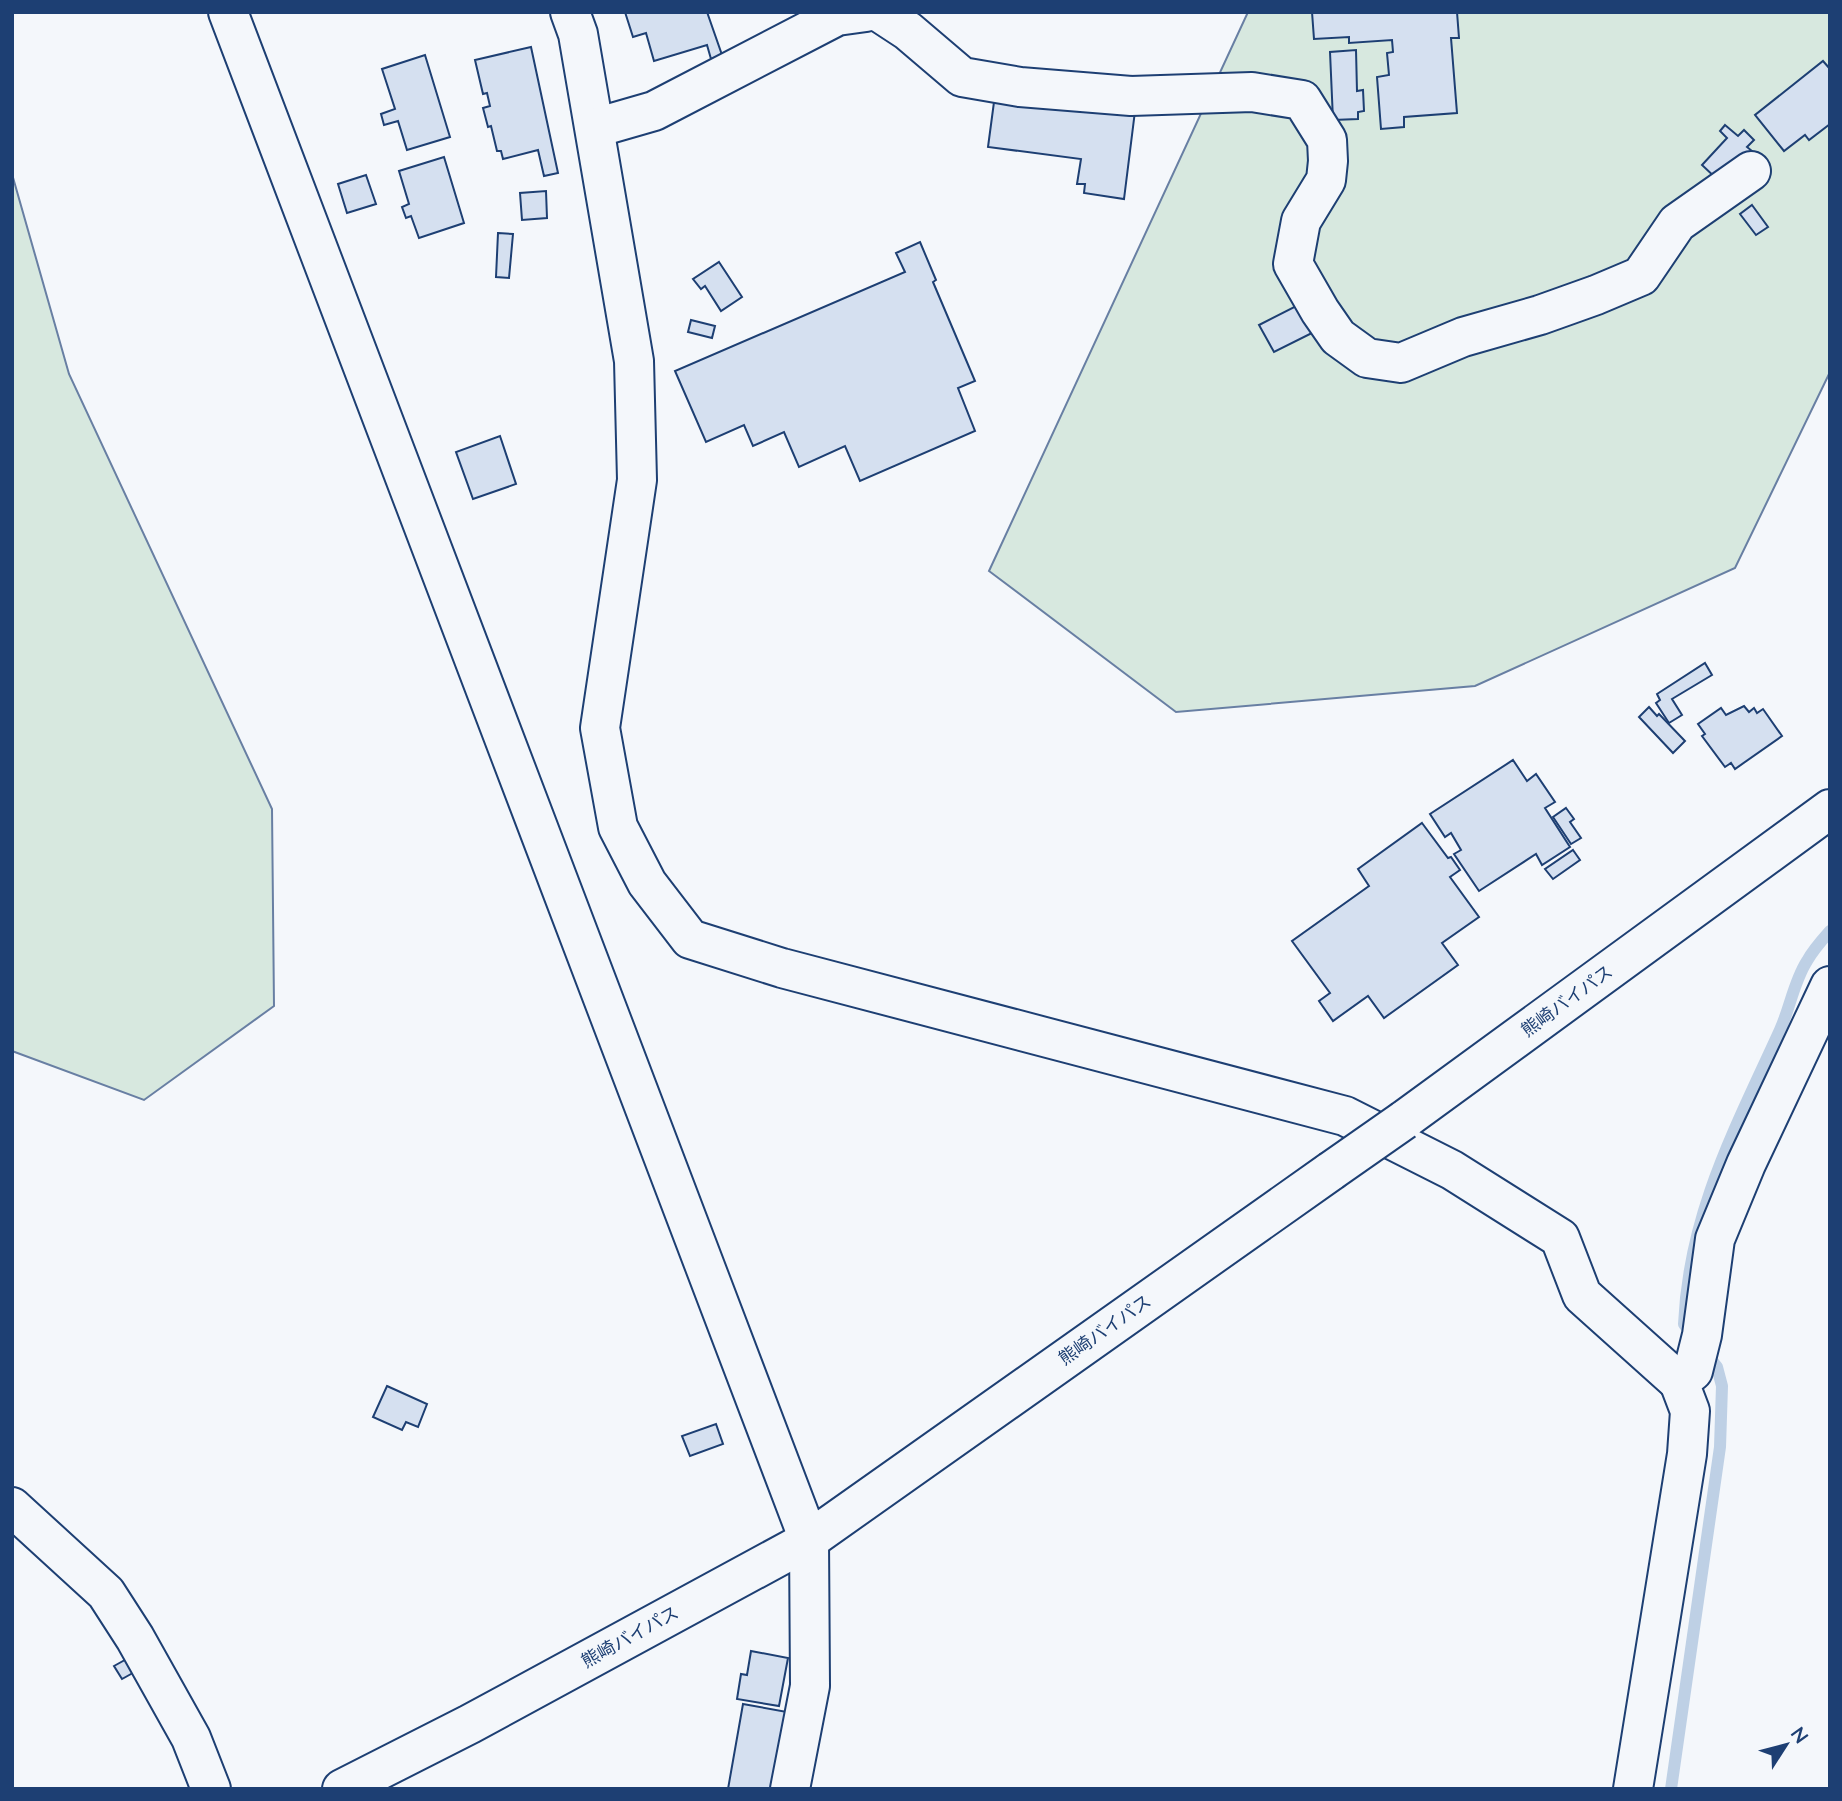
<svg xmlns="http://www.w3.org/2000/svg" width="1842" height="1801" viewBox="0 0 1842 1801" font-family="Lato,'Noto Sans JP',sans-serif">
<rect width="100%" height="100%" fill="#f4f7fb"/>
<!-- green -->
<g fill="#d7e8df" stroke="#687fa3" stroke-width="2">
<polygon points="1248,12 1830,12 1830,372 1735,568 1475,686 1176,712 989,571"/>
<polygon points="12,174 69,374 272,809 274,1006 144,1100 12,1051"/>
</g>
<g fill="none" stroke-linecap="round" stroke-linejoin="round">
<!-- stream -->
<g stroke="#bed0e5" stroke-width="12">
<path d="M1694,1337L1684,1324C1689,1213 1735,1129 1780,1030C1790,1008 1794,981 1807,961C1813,950 1822,940 1830,931"/>
<polyline points="1671,1789 1720,1447 1722,1386 1717,1367 1705,1352"/>
</g>
</g>
<!-- building -->
<g fill="#d5e0f0" stroke="#1d3f73" stroke-width="2">
<polygon points="625,12 707,12 722,55 711,59 707,45 654,61 646,33 633,37"/>
<polygon points="1312,12 1457,12 1459,38 1451,38 1457,113 1404,117 1404,127 1381,129 1377,77 1389,75 1387,53 1393,52 1392,40 1349,43 1349,37 1314,39"/>
<polygon points="531,47 558,173 544,176 538,150 503,159 501,151 497,151 491,126 488,127 483,108 490,106 487,93 483,94 475,60"/>
<polygon points="1356,50 1357,91 1363,90 1364,111 1358,112 1358,119 1333,120 1330,52"/>
<polygon points="425,55 450,137 407,150 398,121 384,125 381,114 395,109 382,69"/>
<polygon points="1823,61 1830,69 1830,124 1809,140 1805,135 1784,151 1755,115"/>
<polygon points="998,72 1136,103 1124,199 1084,193 1085,184 1077,184 1081,159 988,147"/>
<polygon points="1725,125 1738,136 1744,130 1754,140 1747,147 1752,151 1727,177 1719,181 1702,165 1727,138 1720,131"/>
<polygon points="444,157 464,223 419,238 411,216 406,218 402,207 409,204 399,171"/>
<polygon points="366,175 376,204 347,213 338,184"/>
<polygon points="546,191 547,218 522,220 520,193"/>
<polygon points="1752,205 1768,227 1756,235 1740,214"/>
<polygon points="498,233 513,234 509,278 496,277"/>
<polygon points="920,242 936,280 933,282 975,381 958,388 975,431 860,481 845,446 799,467 784,432 753,446 744,425 706,442 675,371 905,272 896,253"/>
<polygon points="719,262 742,297 721,311 705,286 701,289 693,279"/>
<polygon points="1306,301 1320,329 1274,352 1259,325"/>
<polygon points="691,320 715,326 712,338 688,332"/>
<polygon points="500,436 516,484 473,499 456,452"/>
<polygon points="1705,663 1712,675 1672,699 1682,715 1669,723 1656,703 1660,700 1657,694"/>
<polygon points="1744,706 1749,712 1754,708 1757,713 1763,709 1782,736 1735,769 1731,763 1725,767 1702,736 1705,734 1698,724 1721,708 1726,715"/>
<polygon points="1649,707 1657,716 1659,714 1685,741 1673,753 1639,717"/>
<polygon points="1513,760 1527,781 1536,774 1555,802 1545,808 1570,847 1542,865 1536,854 1479,891 1454,854 1461,850 1451,833 1445,837 1430,814"/>
<polygon points="1566,808 1574,819 1570,822 1581,838 1571,844 1553,817"/>
<polygon points="1422,823 1448,858 1451,857 1460,870 1450,877 1479,917 1442,943 1458,965 1384,1018 1368,996 1333,1021 1319,1001 1330,993 1292,941 1369,886 1358,869"/>
<polygon points="1573,850 1580,860 1553,879 1545,869"/>
<polygon points="387,1386 427,1404 418,1427 406,1422 402,1430 373,1417"/>
<polygon points="716,1424 723,1444 690,1456 682,1436"/>
<polygon points="751,1651 788,1658 779,1706 737,1699 741,1674 747,1675"/>
<polygon points="132,1656 140,1669 122,1679 114,1666"/>
<polygon points="743,1704 787,1712 774,1789 728,1789"/>
</g>
<g fill="none" stroke-linecap="round" stroke-linejoin="round">
<defs>
<g id="minor">
<polyline points="228,12 809,1540 810,1686 790,1789"/>
<polyline points="570,12 578,34 634,361 637,480 600,728 618,827 647,883 690,939 782,968 1345,1116 1452,1170 1560,1238 1582,1295 1679,1382"/>
<polyline points="879,12 908,31 962,77 1020,87 1131,96 1252,92 1302,100 1327,140 1328,161 1326,180 1301,221 1293,264 1320,311 1338,337 1367,358 1401,363 1463,337 1540,315 1596,295 1641,276 1677,223 1751,171"/>
<polyline points="595,128 654,111 837,16 866,12"/>
<polyline points="12,1507 106,1593 135,1638 191,1738 211,1789"/>
<polyline points="1633,1789 1687,1454 1690,1411 1679,1382 1693,1371 1702,1335 1715,1239 1746,1164 1830,986"/>
</g>
<g id="highway">
<polyline points="1404,1120 1830,809"/>
<polyline points="342,1789 470,1724 809,1540 1331,1171"/>
</g>
</defs>
<!-- minor casing -->
<use href="#minor" stroke="#1d3f73" stroke-width="42"/>
<!-- highway casing -->
<use href="#highway" stroke="#1d3f73" stroke-width="42"/>
<!-- minor -->
<use href="#minor" stroke="#f4f7fb" stroke-width="38"/>
<!-- highway -->
<use href="#highway" stroke="#f4f7fb" stroke-width="38"/>
<defs>
<polyline id="highway-bridge" points="1331,1171 1404,1120"/>
</defs>
<!-- highway-bridge casing -->
<use href="#highway-bridge" stroke="#1d3f73" stroke-width="42" stroke-linecap="butt"/>
<!-- highway-bridge -->
<use href="#highway-bridge" stroke="#f4f7fb" stroke-width="38"/>
</g>
<g text-anchor="middle" stroke-width="5" stroke-linejoin="round" paint-order="stroke">
<!-- street labels -->
<g font-size="18" fill="#1d3f73" stroke="#f4f7fb">
<text transform="translate(1567 1001) rotate(-36)" y="6">熊崎バイパス</text>
<text transform="translate(1105 1330) rotate(-35)" y="6">熊崎バイパス</text>
<text transform="translate(630 1637) rotate(-29)" y="6">熊崎バイパス</text>
</g>
</g>
<!-- border -->
<rect width="1842" height="1801" fill="none" stroke="#1d3f73" stroke-width="28"/>
<!-- north arrow -->
<g transform="translate(1786 1745) rotate(54)" stroke="#f4f7fb" stroke-width="5" paint-order="stroke">
<path d="M0-5L12 26L0 18L-12 26Z" fill="#1d3f73"/>
<text y="-10" font-size="19" font-weight="bold" text-anchor="middle" fill="#1d3f73">N</text>
</g>
</svg>
